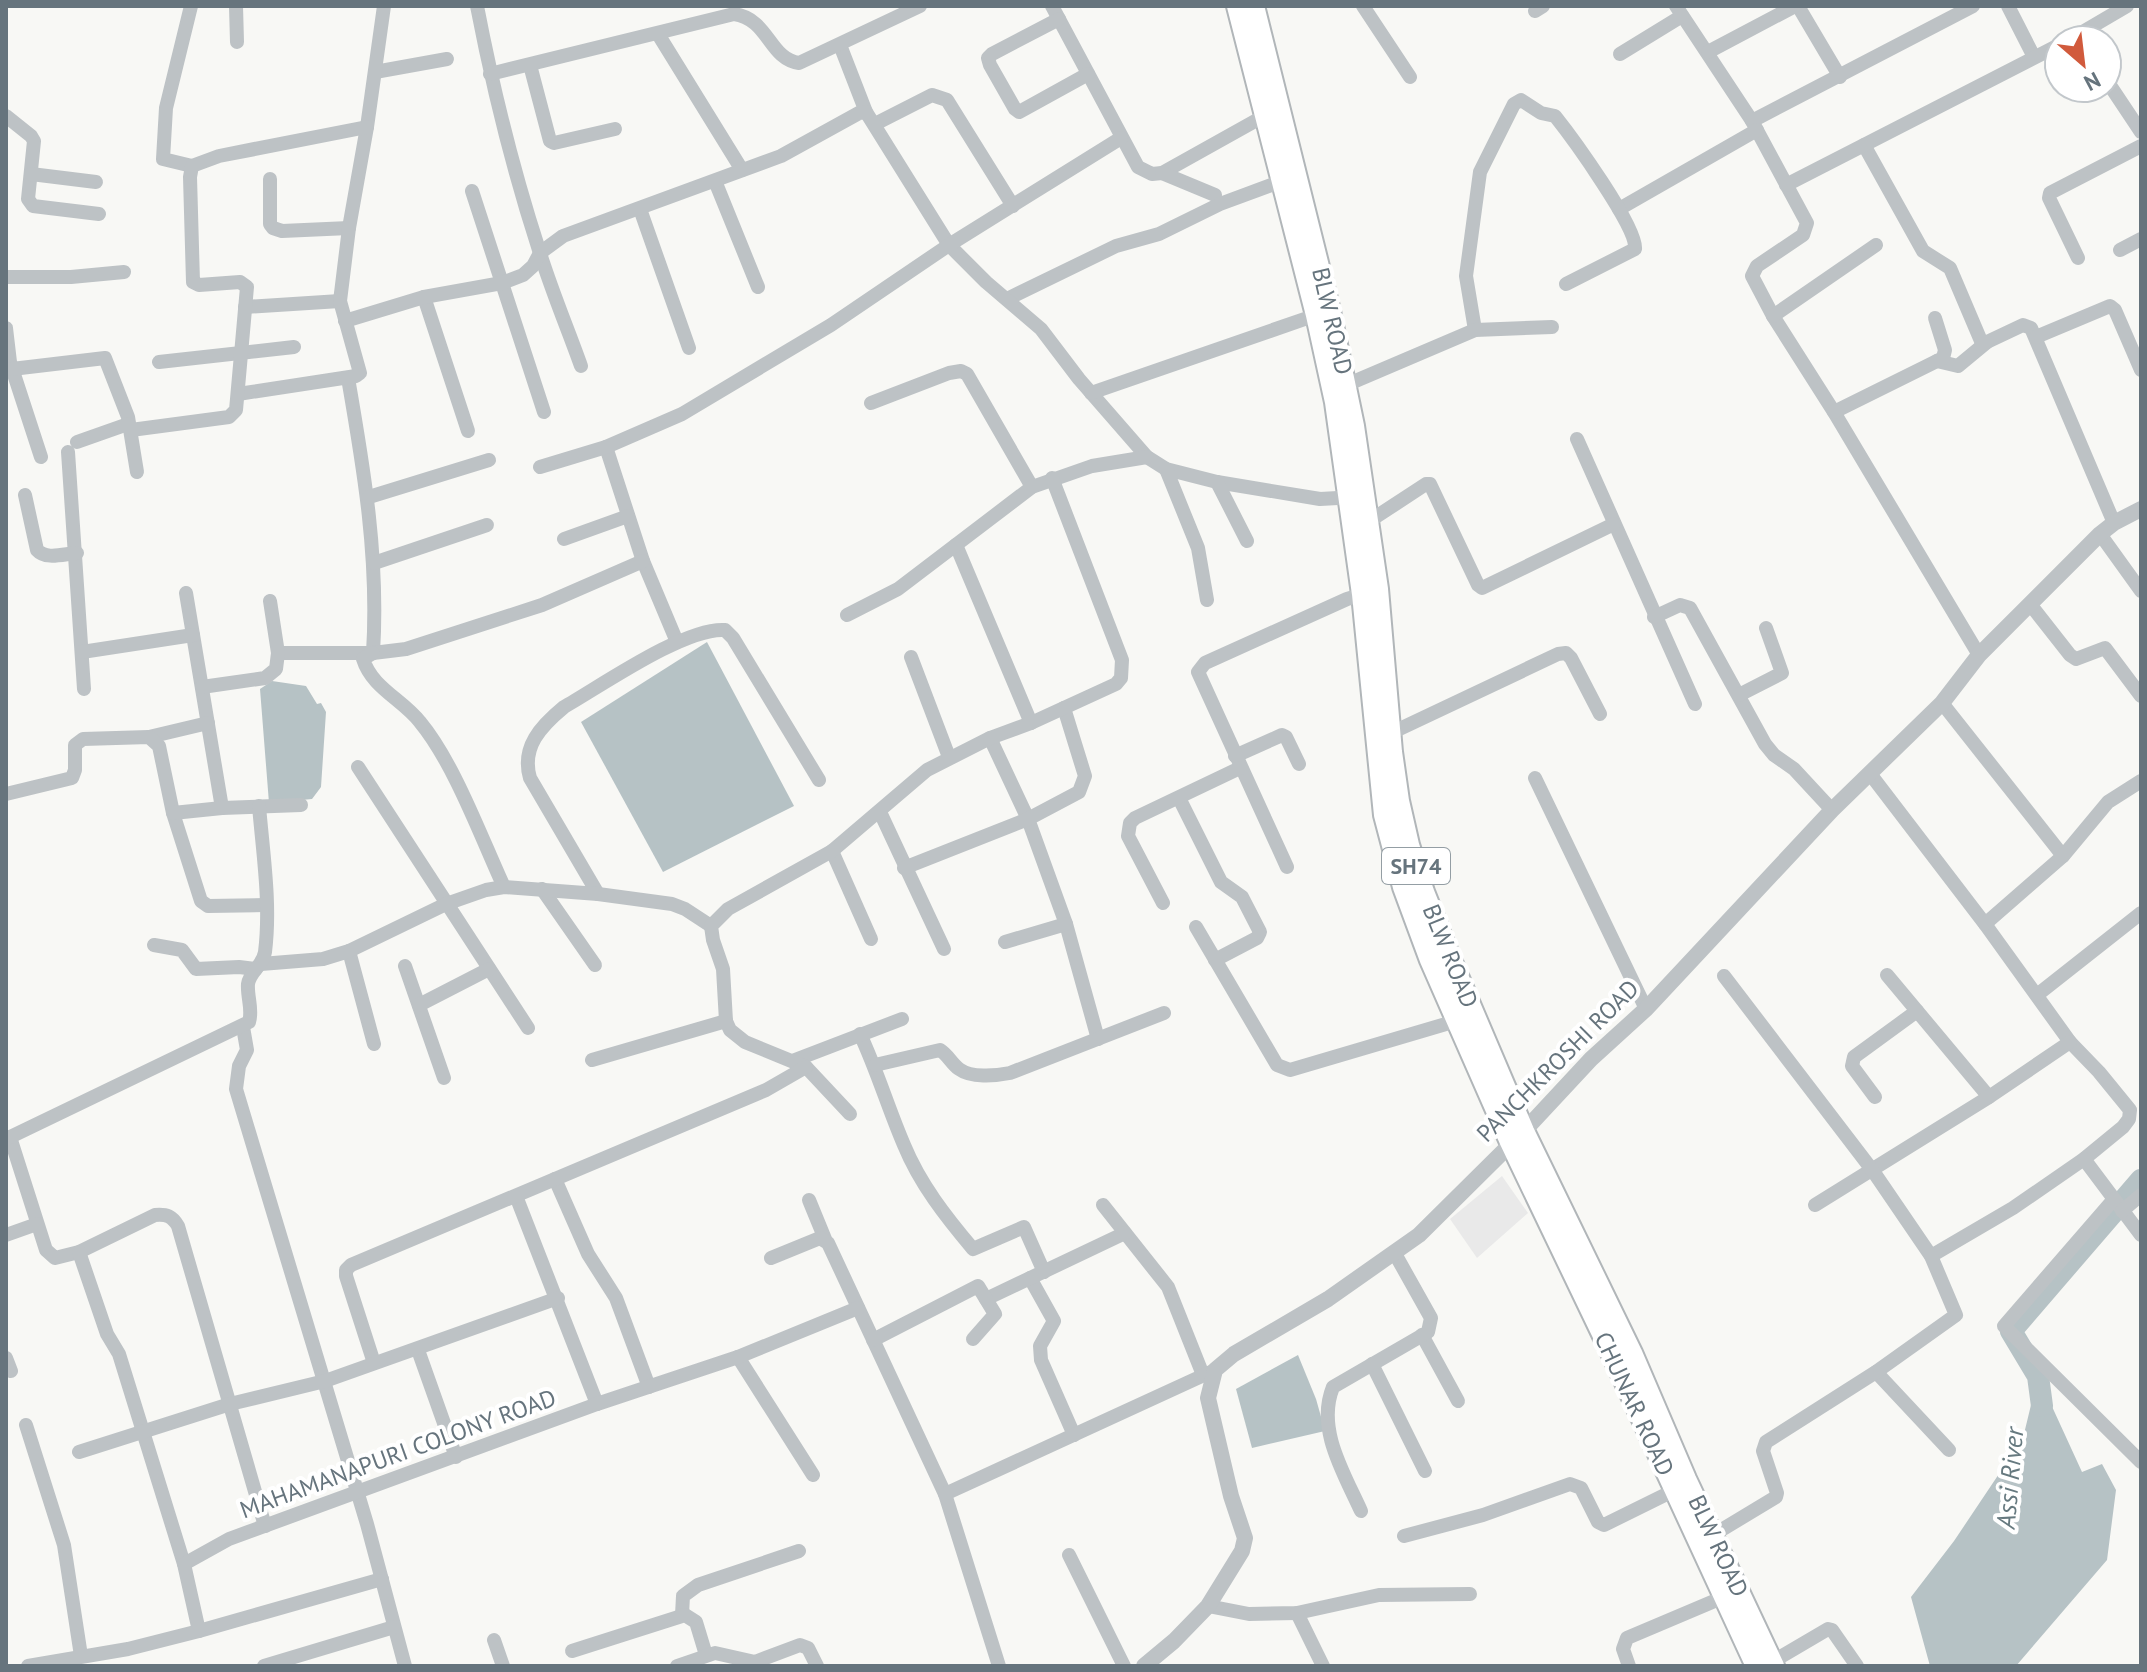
<svg xmlns="http://www.w3.org/2000/svg" width="2147" height="1672" viewBox="0 0 2147 1672" font-family="'PT Sans',sans-serif">
<rect width="100%" height="100%" fill="#f8f8f5"/>
<!-- built -->
<polygon fill="#e9e9e9" points="1502,1176 1528,1213 1477,1258 1450,1219"/>
<!-- water -->
<g fill="#b6c2c5">
<polygon points="707,642 794,806 663,872 581,722"/>
<polygon points="272,681 306,686 317,704 321,703 326,712 321,787 312,799 269,803 260,689"/>
<polygon points="1298,1355 1316,1399 1325,1431 1252,1448 1236,1389"/>
<polygon points="2038,1376 2082,1472 2102,1464 2116,1490 2107,1560 2016,1666 1930,1666 1911,1597 1954,1541 2023,1438"/>
</g>
<g fill="none" stroke-linecap="round" stroke-linejoin="round">
<!-- river -->
<polyline stroke="#b6c2c5" stroke-width="22" points="2042,1406 2038,1376 2011,1331 2141,1180"/>
<defs>
<g id="primary">
<polyline points="1237,6 1316,315 1335,402 1362,594 1384,815 1403,887 1430,960 1510,1142 1617,1365 1756,1666"/>
<polyline points="1254,6 1330,311 1354,426 1378,589 1392,752 1399,801 1409,845 1424,892 1449,955 1524,1131 1632,1353 1686,1479 1774,1666"/>
</g>
</defs>
<!-- primary casing -->
<use href="#primary" stroke="#b1b6b9" stroke-width="24"/>
<!-- minor -->
<g stroke="#bdc2c5" stroke-width="14">
<polyline points="191,6 166,108 163,159 192,166"/>
<polyline points="236,6 237,42"/>
<path d="M477,6C493,89 513,170 539,250C551,289 567,327 581,366"/>
<polyline points="1052,6 1138,167 1152,174 1162,173 1273,111"/>
<polyline points="1363,6 1410,77"/>
<polyline points="1676,6 1752,121 1807,223 1803,235 1757,266 1752,276 1773,316 1834,412 1979,655"/>
<polyline points="1798,6 1840,77"/>
<polyline points="2008,6 2034,57"/>
<polyline points="1535,11 1543,6"/>
<polyline points="1059,19 992,54 988,58 990,65 1015,109 1019,112 1088,74"/>
<polyline points="658,34 742,170"/>
<polyline points="2069,40 2127,6"/>
<polyline points="840,45 866,112"/>
<polyline points="1708,52 1795,6"/>
<polyline points="1620,54 1682,16"/>
<polyline points="530,65 550,141 554,143 615,129"/>
<polyline points="375,72 447,59"/>
<path d="M490,74L734,14C769,19 769,59 799,63L920,6"/>
<polyline points="2107,81 2141,132"/>
<polyline points="6,116 31,136 34,141 28,199 33,206 99,214"/>
<polyline points="1752,121 1973,6"/>
<polyline points="875,124 932,95 947,100 1013,206"/>
<polyline points="1864,145 1923,251 1950,268 1981,341 1987,342 2023,325 2031,328 2114,523"/>
<polyline points="1162,173 1215,195"/>
<polyline points="31,174 96,182"/>
<polyline points="270,179 270,224 273,228 282,231 349,228"/>
<polyline points="715,181 758,287"/>
<polyline points="1786,185 2059,45"/>
<polyline points="472,191 544,412"/>
<polyline points="640,209 689,348"/>
<polyline points="1619,209 1757,130"/>
<polyline points="2120,250 2141,239"/>
<polyline points="2078,258 2049,198 2050,193 2141,146"/>
<polyline points="6,277 71,277 124,272"/>
<polyline points="424,297 468,431"/>
<polyline points="1007,299 1116,246 1159,234 1220,204 1282,181"/>
<polyline points="245,307 340,301"/>
<polyline points="1773,316 1876,245"/>
<polyline points="345,321 424,297 502,283 523,275 533,266 540,253 563,236 781,156 859,113 866,112 949,245 986,282 1041,329 1079,379 1147,457 1166,469 1217,482 1320,499 1356,497"/>
<polyline points="6,328 10,362 41,457"/>
<path d="M1475,330L1466,276L1480,172L1514,104L1521,100L1541,113L1555,116C1571,136 1638,228 1635,249L1566,284"/>
<polyline points="2036,337 2110,306 2115,310 2141,370"/>
<polyline points="1937,361 1958,366 1987,342"/>
<polyline points="159,362 294,347"/>
<polyline points="12,369 105,358 128,417 137,472"/>
<path d="M348,378C364,470 379,559 373,653"/>
<polyline points="1346,385 1475,330 1552,327"/>
<polyline points="1091,393 1322,313"/>
<polyline points="238,394 356,376 360,373 340,301 349,228 367,127 384,6"/>
<polyline points="871,403 949,373 961,371 967,374 1032,487"/>
<polyline points="1834,412 1943,358 1945,350 1935,318"/>
<polyline points="1577,439 1695,704"/>
<polyline points="77,442 128,424 131,430 229,417 236,410 247,287 240,282 199,285 193,282 190,177 192,166 219,156 367,127"/>
<polyline points="606,447 643,561 677,642"/>
<polyline points="68,452 84,689"/>
<polyline points="540,467 606,447 682,414 831,325 949,245 1121,138"/>
<polyline points="1166,469 1198,548 1207,600"/>
<polyline points="1217,482 1247,541"/>
<path d="M25,495L37,550C46,560 63,554 77,553"/>
<polyline points="369,497 489,460"/>
<polyline points="1368,522 1426,484 1430,484 1478,585 1482,588 1614,524"/>
<polyline points="2100,534 2141,591"/>
<polyline points="564,539 628,516"/>
<polyline points="956,545 1031,723"/>
<polyline points="374,563 487,525"/>
<polyline points="186,593 222,808"/>
<polyline points="2030,604 2070,655 2076,659 2105,648 2141,696"/>
<polyline points="847,615 898,589 1032,487 1092,466 1147,457"/>
<polyline points="1654,617 1680,605 1690,608 1765,744 1774,755 1794,769 1832,810"/>
<polyline points="82,652 193,635"/>
<polyline points="278,653 373,653 406,649 542,605 643,561"/>
<path d="M373,653L363,659C372,688 402,699 420,722C454,763 481,837 504,887"/>
<polyline points="911,657 949,757"/>
<polyline points="202,687 265,678 276,669 278,653 270,601"/>
<polyline points="1739,695 1782,673 1766,628"/>
<polyline points="1942,703 2063,856"/>
<polyline points="1391,733 1558,654 1566,653 1571,658 1600,714"/>
<polyline points="149,737 208,723"/>
<polyline points="990,738 1028,819 1066,924 1098,1039"/>
<polyline points="1235,756 1282,735 1286,737 1299,764"/>
<polyline points="358,767 528,1028"/>
<polyline points="1871,775 1985,924 2070,1042 2099,1072 2130,1110 2129,1119 2123,1127 2084,1159 2013,1208 1931,1256"/>
<polyline points="1535,778 1646,1009"/>
<polyline points="6,794 72,778 75,770 75,745 83,739 149,737 159,746 173,813 201,901 208,906 266,905"/>
<polyline points="1179,798 1221,882 1242,897 1260,932 1257,938 1215,960"/>
<polyline points="880,812 944,949"/>
<polyline points="173,813 222,808 301,805"/>
<polyline points="832,851 871,939"/>
<polyline points="1287,867 1198,672 1205,663 1347,599 1370,592"/>
<polyline points="904,868 1028,819 1079,792 1085,776 1064,708"/>
<polyline points="542,889 595,965"/>
<path d="M598,894L530,778C521,747 541,726 564,707C601,686 685,627 725,630L733,638L819,780"/>
<polyline points="1163,903 1128,836 1130,823 1135,818 1240,768"/>
<polyline points="1985,924 2063,856 2108,802 2141,781"/>
<polyline points="1196,927 1277,1065 1290,1070 1456,1021"/>
<polyline points="1005,942 1066,924"/>
<polyline points="154,945 182,950 196,969 239,967 256,969"/>
<polyline points="349,951 374,1044"/>
<polyline points="261,964 323,959 349,951 446,904 486,890 504,887 598,894 672,904 685,909 711,926"/>
<polyline points="405,966 444,1078"/>
<polyline points="1887,975 1989,1097"/>
<polyline points="2037,995 2141,913"/>
<polyline points="419,1005 489,969"/>
<polyline points="243,1027 247,1050 239,1066 236,1089 367,1524 405,1666"/>
<path d="M860,1034C877,1070 888,1108 904,1145C920,1184 946,1217 973,1249L1024,1227L1044,1272"/>
<polyline points="592,1060 726,1021"/>
<polyline points="795,1060 902,1019"/>
<path d="M875,1065L940,1050C948,1055 951,1063 959,1069C971,1078 995,1076 1010,1073L1164,1013"/>
<polyline points="1875,1097 1852,1066 1854,1057 1917,1011"/>
<polyline points="850,1114 806,1067 745,1042 730,1030 726,1021 723,969 713,940 711,926 728,909 832,851 927,770 990,738 1031,723 1116,684 1121,678 1122,660 1052,478"/>
<path d="M10,1137L46,1250L55,1258L79,1252L155,1215C167,1214 172,1216 178,1226L265,1526"/>
<path d="M6,1139L249,1022C253,1010 247,997 248,984C250,971 263,966 265,952C271,904 263,854 259,806"/>
<polyline points="2084,1159 2141,1235"/>
<polyline points="555,1179 588,1254 616,1298 649,1387"/>
<polyline points="516,1196 597,1404"/>
<polyline points="2114,1199 2004,1326 2141,1462"/>
<polyline points="809,1200 825,1239"/>
<polyline points="1103,1205 1168,1287 1203,1375"/>
<polyline points="1815,1205 1989,1097 2070,1042"/>
<polyline points="2122,1211 2141,1195"/>
<polyline points="6,1235 37,1224"/>
<polyline points="79,1252 107,1334 119,1354 184,1564"/>
<polyline points="771,1258 820,1238 828,1243 945,1494 999,1666"/>
<polyline points="1030,1278 1054,1321 1040,1346 1041,1360 1074,1435"/>
<polyline points="986,1299 1125,1233"/>
<polyline points="1422,1335 1458,1401"/>
<polyline points="873,1340 978,1286 995,1314 973,1339"/>
<polyline points="418,1350 456,1457"/>
<polyline points="738,1357 813,1475"/>
<polyline points="6,1358 11,1371"/>
<polyline points="374,1363 346,1276 346,1270 351,1265 766,1090 806,1067"/>
<polyline points="1372,1364 1425,1471"/>
<polyline points="1876,1372 1949,1450"/>
<polyline points="26,1425 64,1545 81,1656"/>
<polyline points="79,1452 230,1404 325,1381 558,1298"/>
<polyline points="945,1494 1215,1370"/>
<path d="M1361,1511C1344,1473 1316,1429 1333,1387L1428,1332L1431,1318L1394,1252"/>
<polyline points="1713,1535 1776,1497 1777,1493 1763,1451 1766,1442 1876,1372 1956,1315 1931,1256 1873,1171 1724,976"/>
<polyline points="1404,1536 1483,1515 1570,1484 1581,1488 1598,1522 1604,1525 1681,1487"/>
<polyline points="1069,1555 1124,1666"/>
<polyline points="1208,1606 1249,1614 1297,1613 1379,1595 1470,1594"/>
<polyline points="1297,1613 1323,1666"/>
<polyline points="682,1615 683,1596 698,1585 799,1551"/>
<polyline points="199,1631 382,1579"/>
<polyline points="494,1640 503,1666"/>
<polyline points="572,1651 685,1615 696,1622 706,1655"/>
<polyline points="1772,1662 1828,1629 1832,1630 1857,1666"/>
<polyline points="28,1666 128,1649 199,1631 184,1564 229,1539 597,1404 738,1357 858,1308"/>
<polyline points="264,1666 394,1627"/>
<polyline points="677,1666 715,1653 755,1662 800,1645 808,1648 817,1666"/>
<polyline points="1629,1666 1623,1649 1627,1638 1731,1594"/>
</g>
<!-- tertiary -->
<polyline stroke="#bdc2c5" stroke-width="16" points="1144,1666 1174,1641 1208,1606 1242,1551 1245,1538 1231,1496 1208,1398 1215,1370 1234,1354 1328,1299 1419,1235 1524,1131 1591,1059 1646,1009 1832,810 1942,703 1979,655 2100,534 2114,523 2141,509"/>
<!-- primary -->
<use href="#primary" stroke="#fff" stroke-width="20"/>
</g>
<g text-anchor="middle" stroke-width="8" stroke-linejoin="round" paint-order="stroke">
<!-- shield labels -->
<rect fill="#fff" stroke="#949ea4" stroke-width="2" x="1382" y="848" width="68" height="36" rx="6"/>
<g font-size="22" font-weight="bold" fill="#66747d">
<text x="1416" y="874">SH74</text>
</g>
<!-- street labels -->
<g font-size="24" fill="#66747d" stroke="#fff">
<text transform="translate(1332 321) rotate(77)" y="8">BLW ROAD</text>
<text transform="translate(1450 956) rotate(68)" y="8">BLW ROAD</text>
<text transform="translate(1558 1061) rotate(-45)" y="8">PANCHKROSHI ROAD</text>
<text transform="translate(1634 1404) rotate(65)" y="8">CHUNAR ROAD</text>
<text transform="translate(398 1454) rotate(-20)" y="8">MAHAMANAPURI COLONY ROAD</text>
<text transform="translate(1718 1546) rotate(65)" y="8">BLW ROAD</text>
</g>
<!-- water labels -->
<g font-size="26" font-style="italic" fill="#66797f" stroke="#fff">
<text transform="translate(2010 1478) rotate(-85)" y="9">Assi River</text>
</g>
</g>
<!-- border -->
<rect width="2147" height="1672" fill="none" stroke="#66747d" stroke-width="16"/>
<!-- north arrow -->
<g transform="translate(2083 64) rotate(152)"><circle r="38" fill="#ffffff" stroke="#c2c7cb" stroke-width="2"/>
<path d="M0-6L14 30L0 20L-14 30Z" fill="#d15a3c"/>
<text y="-12" font-size="22" font-weight="bold" text-anchor="middle" fill="#66747d">N</text>
</g>
</svg>
